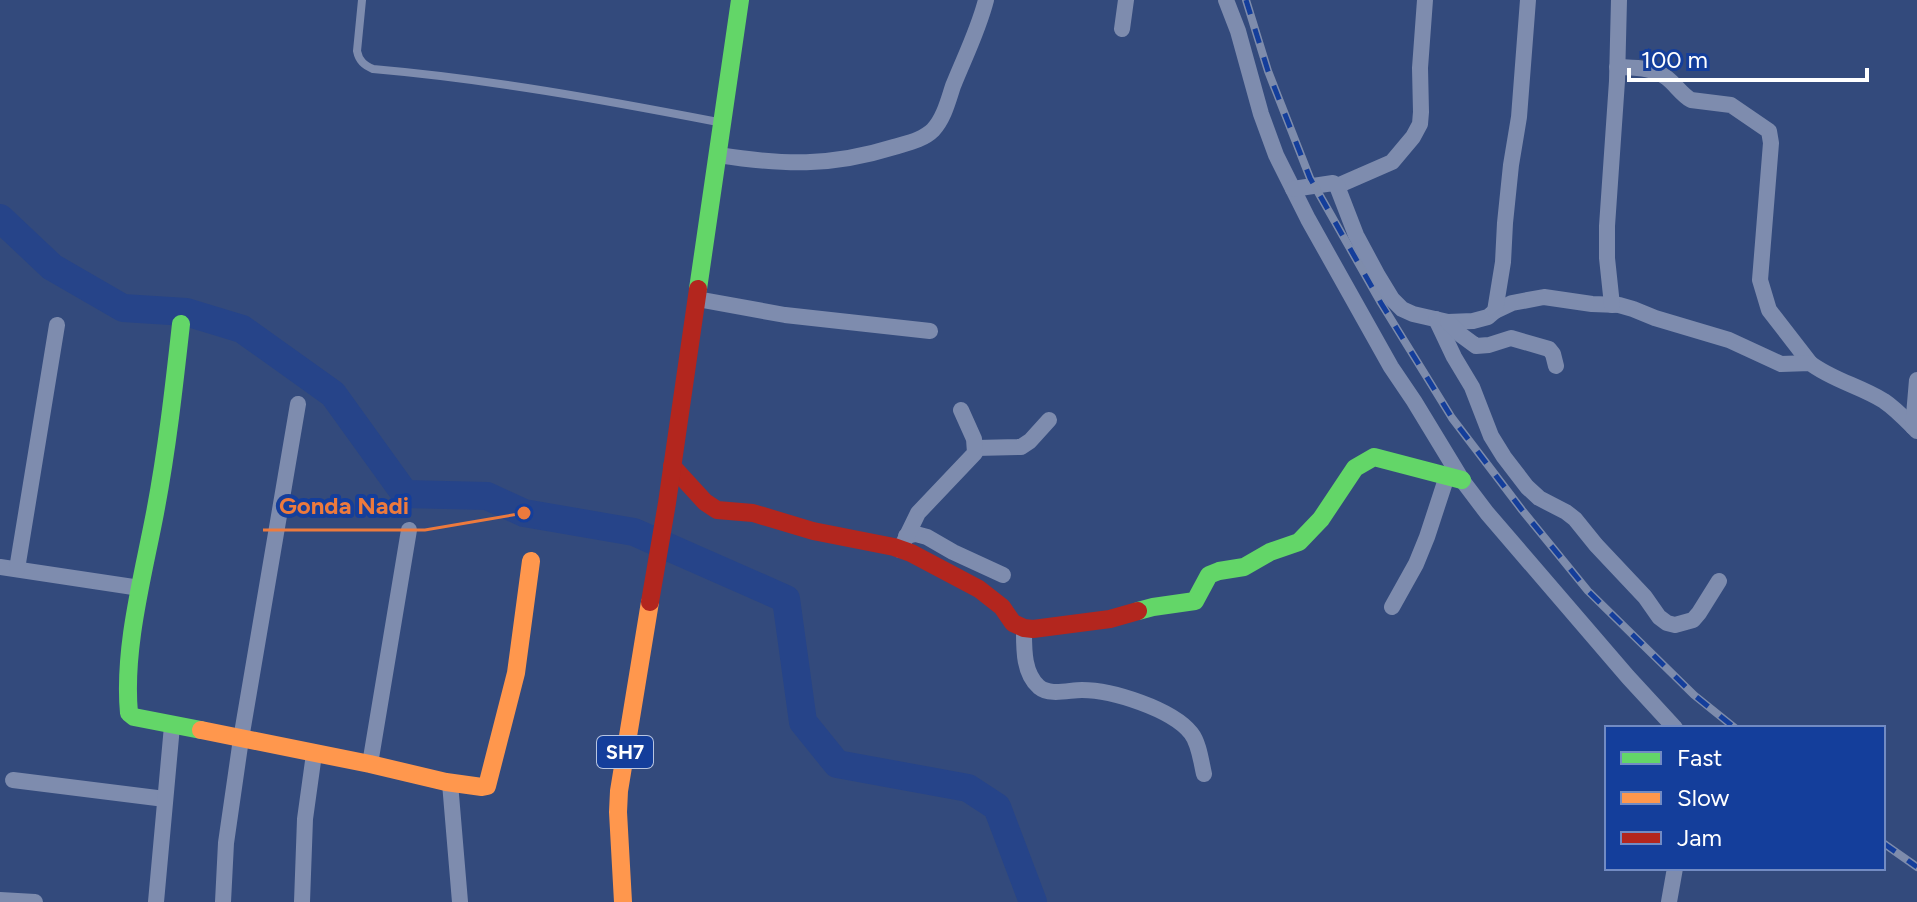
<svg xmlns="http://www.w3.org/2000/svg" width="1917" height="902" viewBox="0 0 1917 902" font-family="Figtree,sans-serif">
<rect width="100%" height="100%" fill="#334a7c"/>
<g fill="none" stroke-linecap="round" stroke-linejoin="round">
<!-- river -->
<polyline stroke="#264489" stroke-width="28" points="0,218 52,267 123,308 186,312 242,329 333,394 405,494 487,496 524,513 634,532 786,599 803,722 837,764 968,788 997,807 1033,902"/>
<!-- lane -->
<path stroke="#7e8cae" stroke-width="8" d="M362,0L357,51C359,61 364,65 373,69C489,79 604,100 718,122"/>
<!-- street -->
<g stroke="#7e8cae" stroke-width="16">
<polyline points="1226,0 1238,31 1261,114 1276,155 1308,219 1391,367 1414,401 1462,480 1487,513 1628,677 1675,728"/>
<polyline points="1122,29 1126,0"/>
<path d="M1617,67C1634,68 1653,67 1667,78C1676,85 1681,94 1691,100L1731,105L1769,131L1771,143L1760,280L1769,310L1810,363"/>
<path d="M718,155C783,165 830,167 894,147C907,143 923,140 933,130C944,118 948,101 953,86C965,56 978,31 986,0"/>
<polyline points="1337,186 1392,162 1413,137 1420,124 1421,112 1420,68 1425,0"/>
<path d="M1293,189L1333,183L1337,186L1356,235L1378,276L1392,299L1402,309L1413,314L1448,322L1473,321L1488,317L1495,311L1512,303L1544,297L1592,304L1619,305L1633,309L1655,318L1729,340L1781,364L1810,363C1832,380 1860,386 1884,401C1896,409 1907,421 1917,431"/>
<polyline points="697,299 785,315 930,331"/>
<polyline points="1612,305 1607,258 1607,226 1617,81 1619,0"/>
<polyline points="1495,311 1503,262 1505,223 1511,165 1519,117 1528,0"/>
<polyline points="1436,319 1454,357 1472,387 1491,436 1504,457 1527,487 1539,498 1566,512 1575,519 1596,545 1645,597 1659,617 1667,623 1675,625 1693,620 1699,613 1719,581"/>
<polyline points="1448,322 1461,335 1476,346 1489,345 1511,338 1549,349 1553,354 1556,366"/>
<polyline points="1913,427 1917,380"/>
<polyline points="976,448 1021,447 1030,441 1049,420"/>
<polyline points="906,536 916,534 927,537 953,552 1003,575"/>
<polyline points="900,550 918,513 975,453 974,439 961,410"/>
<polyline points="0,567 140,588"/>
<polyline points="17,569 57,325"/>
<polyline points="1392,607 1416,564 1427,537 1447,476"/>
<path d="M1024,628C1024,648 1023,673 1039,687C1050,696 1069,690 1082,690C1112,690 1172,709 1191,733C1199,743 1201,761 1204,774"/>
<polyline points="370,764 409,530"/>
<polyline points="13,780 165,799"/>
<polyline points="450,783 460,902"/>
<polyline points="0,900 35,902"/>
<polyline points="156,902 172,726"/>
<polyline points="223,902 226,843 241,739 298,404"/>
<polyline points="302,902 305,819 314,754"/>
<polyline points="1669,902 1675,868"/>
</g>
<!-- fast -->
<g stroke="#63d668" stroke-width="18">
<polyline points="698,289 740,0"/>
<path d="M181,324C174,387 167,450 155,513C143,576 123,649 129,713L134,717L201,730"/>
<polyline points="1138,611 1153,607 1195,601 1209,575 1219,571 1244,567 1270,552 1299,542 1321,519 1355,468 1374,457 1462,480"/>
</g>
<!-- slow -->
<g stroke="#ff974d" stroke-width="18">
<polyline points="201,730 370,764 446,782 482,787 487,786 516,673 531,561"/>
<polyline points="623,902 618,812 619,791 650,602"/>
</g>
<!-- jam -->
<g stroke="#b3261e" stroke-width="18">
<polyline points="672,466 705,502 717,510 753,513 813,531 894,547 911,553 979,589 1002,607 1013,623 1024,628 1033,629 1110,619 1138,611"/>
<polyline points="650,602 667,503 698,289"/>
</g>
<defs>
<g id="rail">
<polyline points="1246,0 1268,71 1310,178 1381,303 1452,418 1522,510 1588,591 1694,695 1735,728"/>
<polyline points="1883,843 1917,867"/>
</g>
</defs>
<!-- rail casing -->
<use href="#rail" stroke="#7e8cac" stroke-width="8"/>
<!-- rail -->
<use href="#rail" stroke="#143e9b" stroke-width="5" stroke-dasharray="15" stroke-linecap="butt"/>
</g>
<g text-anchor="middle" stroke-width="8" stroke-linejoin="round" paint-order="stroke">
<!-- shield labels -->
<rect fill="#143e9b" stroke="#b8c5e1" stroke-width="2" x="597" y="736" width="56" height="32" rx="6"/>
<g font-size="20" font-weight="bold" fill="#fff">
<text x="625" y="759">SH7</text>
</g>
</g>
<!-- callouts -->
<path fill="none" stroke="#ed7a3d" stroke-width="3" d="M524 513L425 530H263"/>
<circle fill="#ed7a3d" stroke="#143e9b" stroke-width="3" cx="524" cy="513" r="8"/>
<g font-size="24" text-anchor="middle" font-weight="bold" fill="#ed7a3d" stroke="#143e9b" stroke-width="8" stroke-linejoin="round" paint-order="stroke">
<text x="344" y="514">Gonda Nadi</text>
</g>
<!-- legend -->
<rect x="1605" y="726" width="280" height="144" fill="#143e9b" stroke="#728bc3" stroke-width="2"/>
<rect x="1621" y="752" width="40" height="12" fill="#63d668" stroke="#728bc3" stroke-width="2"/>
<text x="1677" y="766" font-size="24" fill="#ffffff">Fast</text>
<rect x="1621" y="792" width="40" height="12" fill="#ff974d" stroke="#728bc3" stroke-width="2"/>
<text x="1677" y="806" font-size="24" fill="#ffffff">Slow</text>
<rect x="1621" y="832" width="40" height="12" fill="#b3261e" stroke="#728bc3" stroke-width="2"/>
<text x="1677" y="846" font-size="24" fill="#ffffff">Jam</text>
<!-- scale -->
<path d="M1629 68v12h238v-12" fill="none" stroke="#ffffff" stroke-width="4"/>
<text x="1641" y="68" font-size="24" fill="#ffffff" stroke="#143e9b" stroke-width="6" paint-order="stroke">100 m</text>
</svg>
